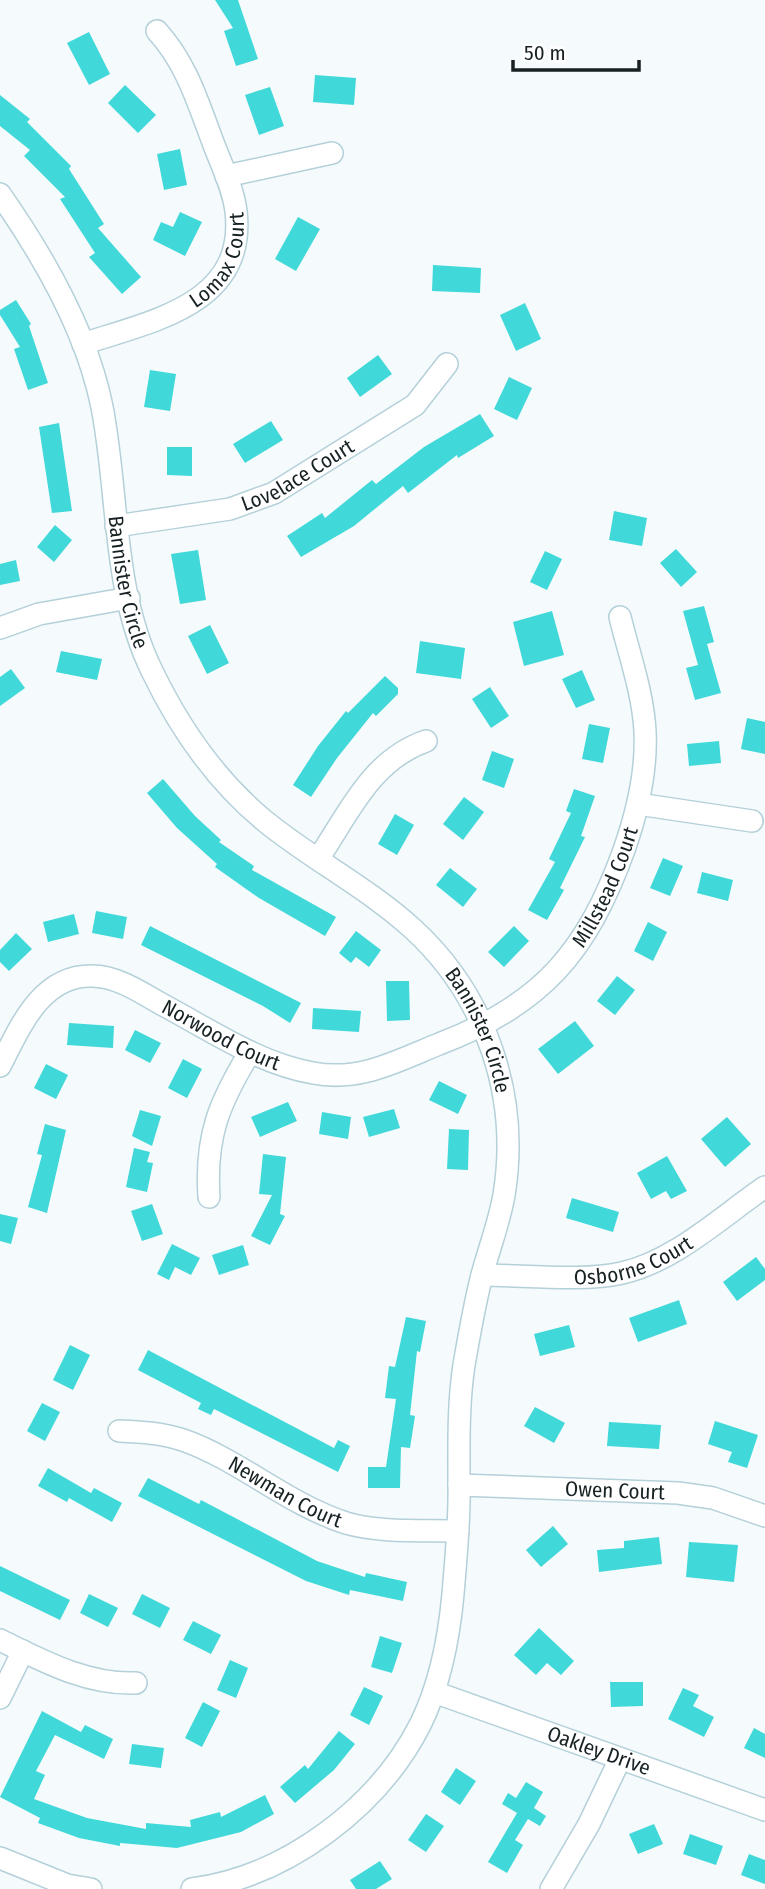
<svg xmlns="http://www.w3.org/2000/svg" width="765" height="1889" viewBox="0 0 765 1889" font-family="'Fira Sans Condensed',sans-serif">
<rect width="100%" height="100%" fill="#f5fbfd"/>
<!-- building -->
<g fill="#40d8d9">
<polygon points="215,0 238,0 258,59 236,66 224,31 233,28"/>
<polygon points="89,32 110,74 89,85 67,43"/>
<polygon points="315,75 356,78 354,105 313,102"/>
<polygon points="125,85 156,115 138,133 108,103"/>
<polygon points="270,87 284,126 259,135 245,95"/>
<polygon points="0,95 30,119 27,122 71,166 69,169 104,224 98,228 141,277 122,294 89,257 95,253 60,199 65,197 24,156 30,150 0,126"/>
<polygon points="180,149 187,185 164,190 157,154"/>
<polygon points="180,212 202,222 185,256 153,240 161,222 173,227"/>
<polygon points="298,217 320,229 296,271 275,259"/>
<polygon points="433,265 481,268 480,293 432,291"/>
<polygon points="16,300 31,324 29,326 48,383 28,390 14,349 20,347 0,315 0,310"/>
<polygon points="525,303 541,339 516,351 500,315"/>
<polygon points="378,355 392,374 360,397 347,378"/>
<polygon points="150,370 176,374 170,411 144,407"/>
<polygon points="509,377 532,388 517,420 494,409"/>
<polygon points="480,414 494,436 458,458 457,455 408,493 403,486 354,526 301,557 287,536 322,513 325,518 372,480 376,484 424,447"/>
<polygon points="271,421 283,440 245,463 233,444"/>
<polygon points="59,423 72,511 52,513 39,427"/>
<polygon points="167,447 192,447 192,476 167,475"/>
<polygon points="614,511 647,518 642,546 609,540"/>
<polygon points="55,525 72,540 54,562 37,547"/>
<polygon points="676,549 697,572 681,587 660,563"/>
<polygon points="198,550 206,600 180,604 171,554"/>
<polygon points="545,551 562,559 547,590 530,582"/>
<polygon points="16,560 20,581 0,585 0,564"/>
<polygon points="704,606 714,642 707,644 721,693 695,700 686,668 698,665 683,611"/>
<polygon points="552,611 564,655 524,666 513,622"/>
<polygon points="210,625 229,663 207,674 188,636"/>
<polygon points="420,641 465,648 461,679 416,673"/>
<polygon points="61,651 102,659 97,680 56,672"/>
<polygon points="11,669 25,688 0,706 0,677"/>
<polygon points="582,670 595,700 576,708 562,679"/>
<polygon points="385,676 398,688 398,694 376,716 373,713 337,758 311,797 293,785 318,746 346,711 348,713"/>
<polygon points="490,687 509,716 491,728 472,699"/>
<polygon points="747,718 765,722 765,754 741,749"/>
<polygon points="589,724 610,728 603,763 582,759"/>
<polygon points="719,741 721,763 689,766 687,744"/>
<polygon points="492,751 514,759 504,788 482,780"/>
<polygon points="163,779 195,816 221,840 219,842 254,866 252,870 336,917 325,936 259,898 215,867 217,864 177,828 147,793"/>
<polygon points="574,789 595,796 581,836 585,837 560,888 564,890 547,920 528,910 555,862 549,859 571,813 566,811"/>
<polygon points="464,797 484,812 463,840 443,824"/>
<polygon points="395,814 414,825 397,855 378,844"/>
<polygon points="663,858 683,866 670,896 650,888"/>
<polygon points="450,868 477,889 463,907 436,885"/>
<polygon points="702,872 733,880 728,901 697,893"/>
<polygon points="96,911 127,917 123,939 92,933"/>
<polygon points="74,914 79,934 48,942 43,922"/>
<polygon points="648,922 667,932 653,961 634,951"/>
<polygon points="150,926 301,1003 290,1023 263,1006 141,945"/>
<polygon points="514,926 529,941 504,967 488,952"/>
<polygon points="356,931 381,950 369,967 356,957 351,963 339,953"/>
<polygon points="16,933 32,949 9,971 0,962 0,950"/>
<polygon points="617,976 635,990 615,1015 597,1001"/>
<polygon points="386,981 409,981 410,1020 387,1021"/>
<polygon points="313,1008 361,1011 359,1032 312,1029"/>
<polygon points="575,1021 594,1046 558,1074 538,1049"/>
<polygon points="69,1023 114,1026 113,1048 67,1045"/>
<polygon points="135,1030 161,1043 150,1063 125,1050"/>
<polygon points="183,1059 202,1069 187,1098 168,1088"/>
<polygon points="46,1064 68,1075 56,1099 34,1088"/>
<polygon points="439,1081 467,1095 458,1114 429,1100"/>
<polygon points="288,1102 297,1121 260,1137 251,1117"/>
<polygon points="394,1109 400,1128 369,1137 363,1117"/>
<polygon points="140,1110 161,1116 152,1146 132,1136"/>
<polygon points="322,1112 351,1117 348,1139 319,1134"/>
<polygon points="727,1117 751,1144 725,1167 701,1139"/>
<polygon points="45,1124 66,1130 47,1213 28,1207 42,1155 37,1154"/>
<polygon points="449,1129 469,1130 468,1170 447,1169"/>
<polygon points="134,1148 150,1152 147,1162 153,1163 147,1192 126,1187"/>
<polygon points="263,1154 286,1157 280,1214 285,1216 270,1245 251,1236 272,1195 259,1194"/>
<polygon points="667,1156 687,1191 671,1199 666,1191 651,1199 637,1173"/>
<polygon points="572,1198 619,1212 613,1232 566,1218"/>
<polygon points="152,1204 163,1234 142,1241 131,1211"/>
<polygon points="0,1214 18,1218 11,1244 0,1241"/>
<polygon points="172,1244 200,1258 191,1275 175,1267 169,1280 157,1274"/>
<polygon points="243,1245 249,1265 219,1275 212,1255"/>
<polygon points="756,1257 765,1269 765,1280 737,1301 723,1282"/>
<polygon points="679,1300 687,1324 638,1342 629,1318"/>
<polygon points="406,1317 426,1321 420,1352 417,1351 410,1415 415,1416 410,1448 401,1447 400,1488 368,1488 368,1467 386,1467 396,1399 385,1398 389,1366 395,1367"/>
<polygon points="569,1325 575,1347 540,1356 534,1334"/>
<polygon points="70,1345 90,1355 73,1390 53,1380"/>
<polygon points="148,1350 334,1448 338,1440 350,1446 338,1472 214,1409 211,1415 198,1409 201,1403 138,1370"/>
<polygon points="42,1403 60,1412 45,1441 27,1431"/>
<polygon points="535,1407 565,1423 554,1443 524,1426"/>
<polygon points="715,1421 758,1435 747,1468 728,1462 732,1452 708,1444"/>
<polygon points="609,1422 661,1425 659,1449 607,1446"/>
<polygon points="48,1468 91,1493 94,1488 122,1503 112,1522 69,1498 67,1502 38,1486"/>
<polygon points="148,1478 199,1504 201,1500 317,1561 365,1577 366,1573 407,1582 403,1601 350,1590 349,1595 306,1581 138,1496"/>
<polygon points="553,1526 568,1544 541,1567 526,1550"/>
<polygon points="659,1537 662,1564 599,1572 597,1550 624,1548 624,1541"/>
<polygon points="689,1542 738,1545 734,1582 686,1577"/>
<polygon points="0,1566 70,1600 60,1620 0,1591"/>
<polygon points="89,1594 118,1608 108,1627 80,1613"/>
<polygon points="142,1594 170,1608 160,1628 132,1614"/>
<polygon points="193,1621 221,1635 211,1654 183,1640"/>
<polygon points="539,1628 574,1661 561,1675 547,1663 536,1675 514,1655"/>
<polygon points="380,1636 402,1643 392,1673 371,1667"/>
<polygon points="230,1660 248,1668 236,1698 217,1690"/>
<polygon points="610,1682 643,1682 643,1706 611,1707"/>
<polygon points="364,1687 383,1696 369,1725 350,1715"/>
<polygon points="683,1688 699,1695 693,1706 714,1717 704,1737 668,1719"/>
<polygon points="203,1702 220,1711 202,1747 185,1738"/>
<polygon points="42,1711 81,1732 85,1725 113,1739 104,1759 55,1735 36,1771 45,1775 34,1799 87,1818 146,1829 146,1823 191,1827 190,1820 220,1812 221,1817 265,1795 274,1814 241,1832 177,1848 120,1843 120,1846 79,1838 38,1823 40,1818 0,1797"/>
<polygon points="754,1728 765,1734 765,1758 744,1748"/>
<polygon points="339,1731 355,1744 334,1770 295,1803 280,1787 305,1765 308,1769"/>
<polygon points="132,1744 164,1748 161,1768 129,1764"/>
<polygon points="456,1768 476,1781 460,1805 441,1792"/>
<polygon points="526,1782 543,1792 534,1808 546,1816 540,1826 528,1819 515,1840 523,1845 507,1873 488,1862 517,1813 502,1804 508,1793 516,1798"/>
<polygon points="426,1814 444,1826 426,1852 408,1840"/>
<polygon points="654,1824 663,1844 638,1854 629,1834"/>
<polygon points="690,1834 723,1846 716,1865 683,1854"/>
<polygon points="749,1854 765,1860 765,1884 741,1875"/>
<polygon points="380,1861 392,1879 376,1889 356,1889 350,1880"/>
</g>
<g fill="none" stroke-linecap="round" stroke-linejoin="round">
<defs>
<g id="minor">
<polyline points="226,176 332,153"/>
<path id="s1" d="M0,194C44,257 87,331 102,407C119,494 112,590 152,671C179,727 217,782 266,822C313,860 368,888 413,929C487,997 520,1097 504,1195C499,1224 488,1251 481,1279C474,1307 469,1336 464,1365C458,1404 459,1444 459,1483C460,1520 456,1557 453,1594C449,1638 441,1682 421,1723C379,1807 286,1877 192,1889"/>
<path id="s2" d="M83,344C151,321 247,305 236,211C233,188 222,166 214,145C198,103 187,64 157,31"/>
<path id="s3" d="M116,526L230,509L274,493L415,405L447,364"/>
<polyline points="0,628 39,614 129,598"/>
<polyline points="638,804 752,821"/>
<path d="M318,859C349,813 371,760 426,741"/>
<path id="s4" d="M0,1066C20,1027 41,975 92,976C118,976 143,994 165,1006C212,1031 260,1064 313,1073C360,1082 397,1061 439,1044C542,1005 587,952 624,850C637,813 647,770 645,731C643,693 629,654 620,617"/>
<path d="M209,1197C205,1136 219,1103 250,1052"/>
<path id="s5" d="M482,1275C523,1275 584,1282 622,1273C675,1261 721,1217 765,1187"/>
<path id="s6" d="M119,1431C141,1432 162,1433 183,1440C240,1460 287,1504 346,1523C380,1533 422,1530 458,1531"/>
<path id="s7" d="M459,1485L678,1493L713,1498L765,1516"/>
<path d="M0,1640C43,1661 87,1685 136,1683"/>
<path id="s8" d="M434,1692L765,1810"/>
<polyline points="0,1698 23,1651"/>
<polyline points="0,1858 67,1885 91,1889"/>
<polyline points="551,1889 589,1824 619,1761"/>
</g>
</defs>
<!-- minor casing -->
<use href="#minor" stroke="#b4d0d9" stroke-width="24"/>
<!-- minor -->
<use href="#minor" stroke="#fff" stroke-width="21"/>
</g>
<g text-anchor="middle" stroke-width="5" stroke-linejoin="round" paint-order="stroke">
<!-- street labels -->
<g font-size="21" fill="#172124" stroke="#fff">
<text dy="7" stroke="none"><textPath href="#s2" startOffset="170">Lomax Court</textPath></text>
<text dy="7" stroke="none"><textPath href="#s3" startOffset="191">Lovelace Court</textPath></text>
<text dy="7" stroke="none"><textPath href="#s1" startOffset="415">Bannister Circle</textPath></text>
<text dy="7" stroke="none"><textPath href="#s4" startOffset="749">Millstead Court</textPath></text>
<text dy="7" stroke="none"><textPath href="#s1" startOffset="1003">Bannister Circle</textPath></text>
<text dy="7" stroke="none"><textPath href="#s4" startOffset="280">Norwood Court</textPath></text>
<text dy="7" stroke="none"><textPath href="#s5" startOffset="154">Osborne Court</textPath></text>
<text dy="7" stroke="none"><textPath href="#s6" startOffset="180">Newman Court</textPath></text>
<text dy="7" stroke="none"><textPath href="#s7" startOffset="156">Owen Court</textPath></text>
<text dy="7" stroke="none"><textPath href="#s8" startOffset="175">Oakley Drive</textPath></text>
</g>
</g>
<!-- scale -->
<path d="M513 60v10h126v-10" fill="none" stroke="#172124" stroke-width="3.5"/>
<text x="524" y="60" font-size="21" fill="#172124" stroke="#ffffff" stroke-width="5" paint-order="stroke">50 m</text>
</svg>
